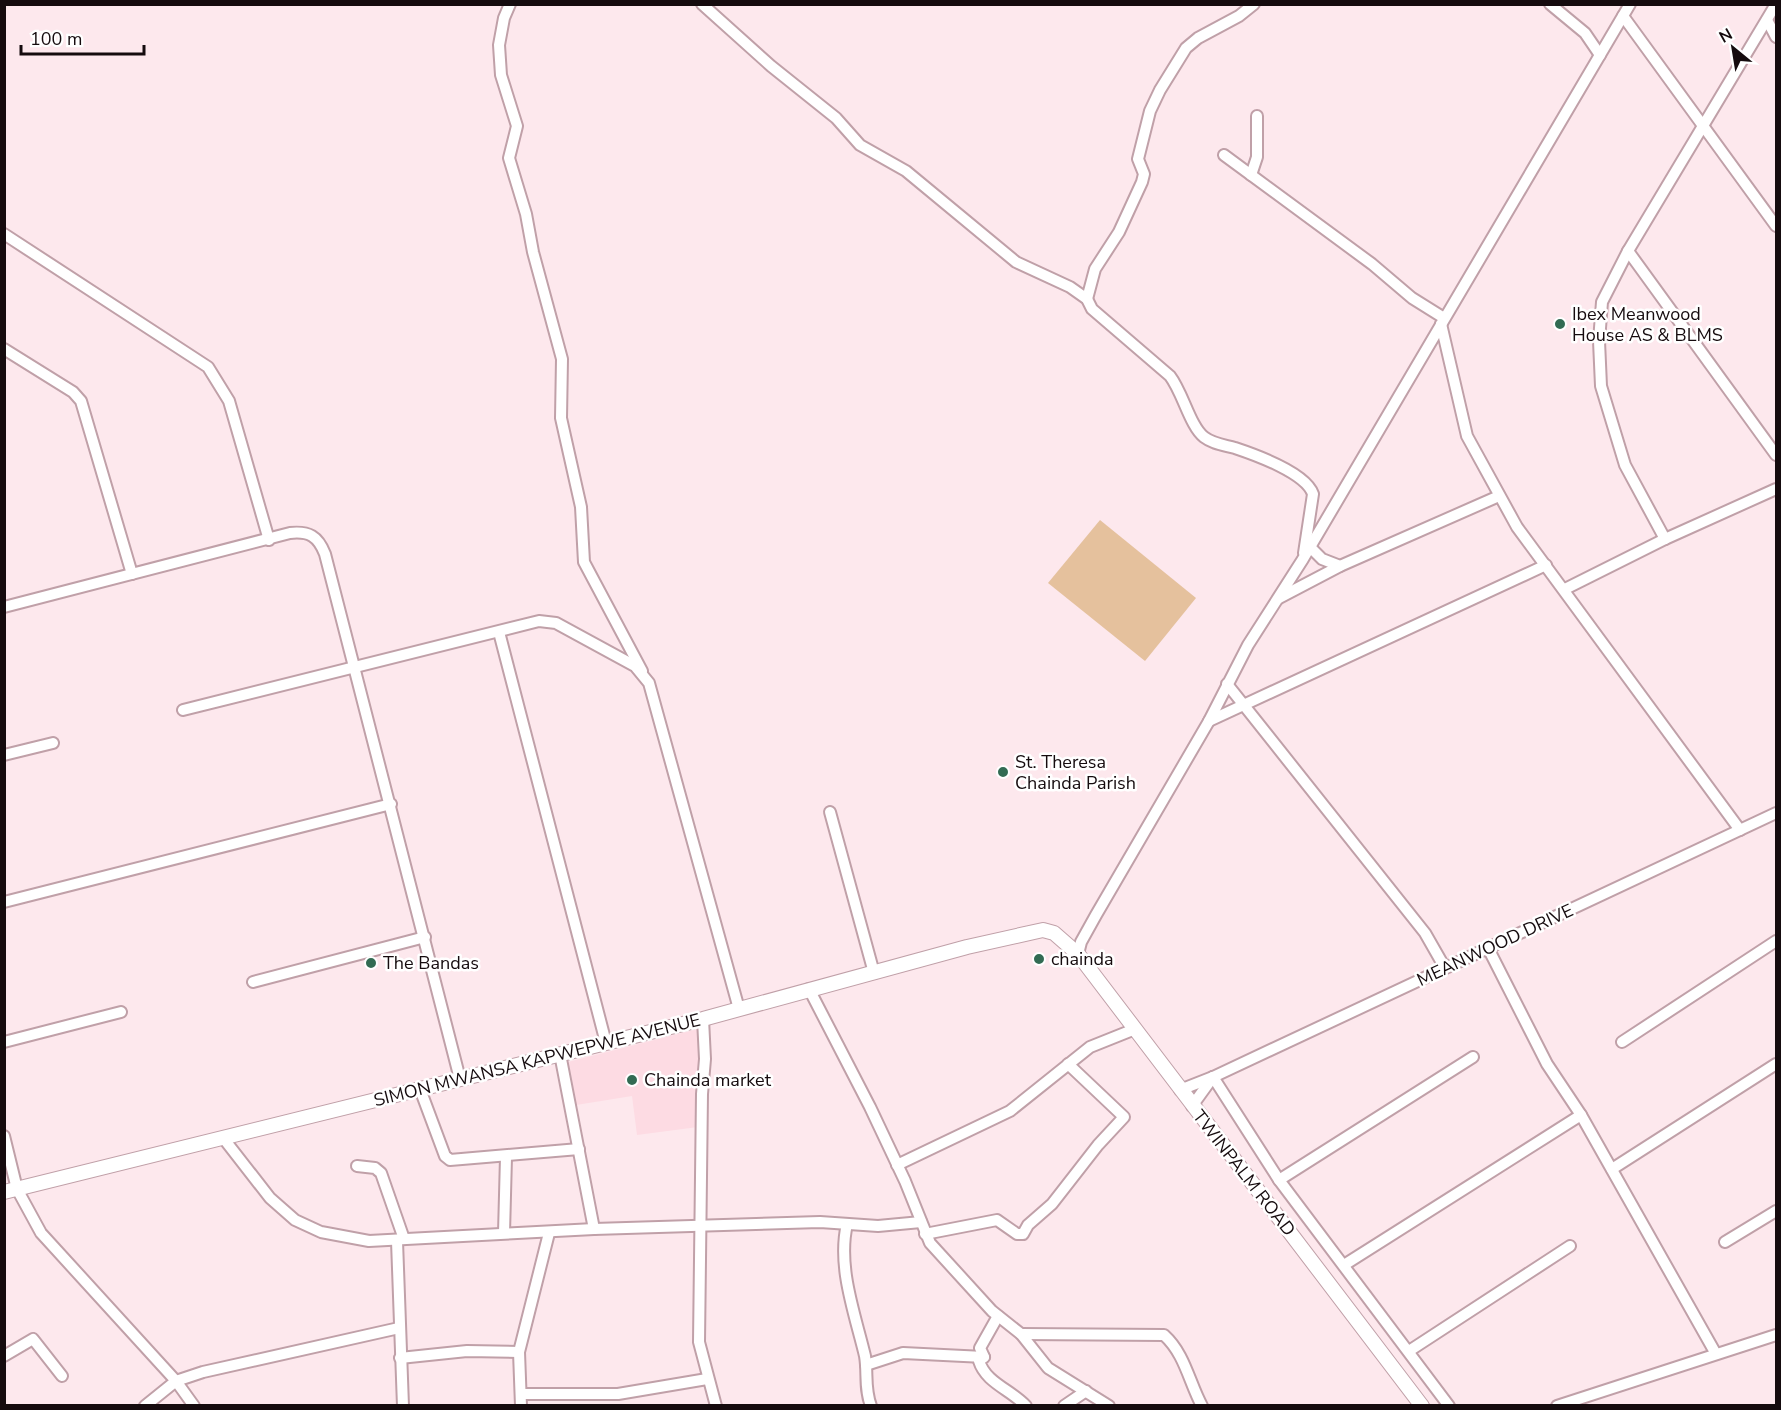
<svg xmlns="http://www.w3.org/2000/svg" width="1781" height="1410" viewBox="0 0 1781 1410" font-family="'Nunito Sans',sans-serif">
<rect width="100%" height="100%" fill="#fde8ed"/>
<!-- built -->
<polygon fill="#fddbe3" points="698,1029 698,1127 637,1135 632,1096 570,1106 564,1063"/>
<!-- green -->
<polygon fill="#e5c19d" points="1100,520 1196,598 1145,661 1048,583"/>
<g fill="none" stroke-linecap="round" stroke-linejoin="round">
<defs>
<g id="minor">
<polyline points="510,4 504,18 499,45 501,75 517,126 509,158 526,214 533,252 562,359 561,418 581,507 584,562 642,671"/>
<path d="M702,4L771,66L836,118L860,145L906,171L1016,262L1070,287L1087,299L1092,309L1170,376C1183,393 1190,426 1204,437C1213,444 1224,445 1235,448C1256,455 1306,473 1313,494L1304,553"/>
<polyline points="1550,4 1585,33 1600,55"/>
<polyline points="1776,4 1628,251 1776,455"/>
<polyline points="1623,16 1776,226"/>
<polyline points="1767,20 1776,37"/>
<polyline points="1224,155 1372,264 1412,298 1444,318"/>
<polyline points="1251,175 1257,157 1257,116"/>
<polyline points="4,234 208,367 229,401 269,540"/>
<polyline points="1628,251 1602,302 1599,341 1601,386 1625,465 1665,539"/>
<polyline points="1087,299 1095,269 1119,232 1142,182 1144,174 1138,159 1150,111 1160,90 1186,48 1198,38 1239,16 1254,4"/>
<polyline points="1441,324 1467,436 1517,527 1740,830"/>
<polyline points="4,349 73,392 81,401 132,574"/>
<polyline points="1310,547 1322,559 1340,566"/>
<polyline points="1565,589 1665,539 1776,489"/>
<polyline points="1279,598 1340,566 1499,496"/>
<path d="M4,607L290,533C309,531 318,536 325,554L460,1079"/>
<polyline points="499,632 606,1043"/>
<polyline points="1227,684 1425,933 1445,968"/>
<polyline points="183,710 539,621 556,623 635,666 649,683 739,1009"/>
<polyline points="1209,721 1546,565"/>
<polyline points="4,755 53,743"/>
<polyline points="830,812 874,973"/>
<polyline points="4,902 391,804"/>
<polyline points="1488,948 1547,1064 1581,1115 1716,1354"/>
<polyline points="1078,954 1081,942 1096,915 1209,721 1248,645 1303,559 1630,4"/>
<polyline points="253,982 425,937"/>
<polyline points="809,989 870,1107 905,1181 930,1243 992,1311 1021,1334 1048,1368 1109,1406"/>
<polyline points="703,1019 705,1059 702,1094 699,1342 716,1406"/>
<polyline points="4,1042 121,1012"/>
<polyline points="1622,1042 1776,941"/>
<polyline points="560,1054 594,1229"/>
<polyline points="1213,1077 1279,1180 1449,1406"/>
<polyline points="420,1089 445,1156 450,1160 579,1149"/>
<polyline points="1180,1090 1213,1077 1776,813"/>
<polyline points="1192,1106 1213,1077"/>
<polyline points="4,1136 17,1189 41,1233 176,1381 194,1406"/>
<polyline points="224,1139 270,1198 295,1220 321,1232 369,1241 594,1229 820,1222 878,1226 921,1222"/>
<polyline points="897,1165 1010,1111 1090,1047 1135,1029"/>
<polyline points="357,1166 375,1168 381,1173 404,1239"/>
<polyline points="1612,1169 1776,1064"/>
<polyline points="1279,1180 1473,1057"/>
<path d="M847,1224C837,1267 855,1314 865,1356C868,1373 864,1388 871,1406"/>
<polyline points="504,1233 506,1157"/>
<polyline points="925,1234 997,1220 1017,1234 1023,1234 1028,1225 1052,1204 1098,1145 1124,1117 1068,1064"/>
<polyline points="397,1241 403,1406"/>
<polyline points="1725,1242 1776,1211"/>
<polyline points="1344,1265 1581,1115"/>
<path d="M998,1316L980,1348L984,1357L979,1361C986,1383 1010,1389 1026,1406"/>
<path d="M1021,1334L1164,1335C1185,1354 1189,1382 1202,1406"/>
<polyline points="1409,1351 1570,1246"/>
<polyline points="4,1356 33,1339 62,1376"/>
<polyline points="400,1358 467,1351 519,1352"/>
<polyline points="866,1365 903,1353 984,1357"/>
<polyline points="521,1394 618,1394 707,1379"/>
<polyline points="145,1406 176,1381 203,1372 399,1328"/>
<polyline points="521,1406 519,1352 549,1233"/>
<polyline points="1064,1406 1086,1391"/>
<polyline points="1557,1406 1776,1335"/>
</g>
<polyline id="major" points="4,1192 703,1019 967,947 1043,930 1054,933 1078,954 1422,1406"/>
</defs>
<!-- minor casing -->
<use href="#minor" stroke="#c0a0a8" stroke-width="14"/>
<!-- major casing -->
<use href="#major" stroke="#c0a0a8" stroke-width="16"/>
<!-- minor -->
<use href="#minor" stroke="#fff" stroke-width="10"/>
<!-- major -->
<use href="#major" stroke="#fff" stroke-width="14"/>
</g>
<!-- markers -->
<g fill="#326b53" stroke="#fff" stroke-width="2">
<circle cx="1560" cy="324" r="6"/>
<circle cx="1003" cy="772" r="6"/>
<circle cx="1039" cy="959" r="6"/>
<circle cx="371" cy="963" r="6"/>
<circle cx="632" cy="1080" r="6"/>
</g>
<g text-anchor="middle" stroke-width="5" stroke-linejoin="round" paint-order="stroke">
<!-- poi labels -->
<g font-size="18" fill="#150b0e" stroke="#fff" text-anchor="start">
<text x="1572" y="320">Ibex Meanwood<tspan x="1572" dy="21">House AS &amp; BLMS</tspan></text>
<text x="1015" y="768">St. Theresa<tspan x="1015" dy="21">Chainda Parish</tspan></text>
<text x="1051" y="965">chainda</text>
<text x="383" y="969">The Bandas</text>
<text x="644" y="1086">Chainda market</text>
</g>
<!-- street labels -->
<g font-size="18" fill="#150b0e" stroke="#fff">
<text transform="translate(1495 945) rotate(-25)" y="6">MEANWOOD DRIVE</text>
<text transform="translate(537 1060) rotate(-14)" y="6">SIMON MWANSA KAPWEPWE AVENUE</text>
<text transform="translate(1244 1173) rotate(52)" y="6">TWINPALM ROAD</text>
</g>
</g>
<!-- border -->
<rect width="1781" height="1410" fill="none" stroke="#150b0e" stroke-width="12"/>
<!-- north arrow -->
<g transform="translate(1733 48) rotate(330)" stroke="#ffffff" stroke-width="4.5" paint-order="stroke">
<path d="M0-4.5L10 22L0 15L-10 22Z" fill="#150b0e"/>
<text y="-9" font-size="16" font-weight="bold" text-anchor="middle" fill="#150b0e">N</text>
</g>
<!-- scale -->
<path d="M21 45v9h123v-9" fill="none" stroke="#150b0e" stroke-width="3"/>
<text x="30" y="45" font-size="18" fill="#150b0e" stroke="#ffffff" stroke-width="4.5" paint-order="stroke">100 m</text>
</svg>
